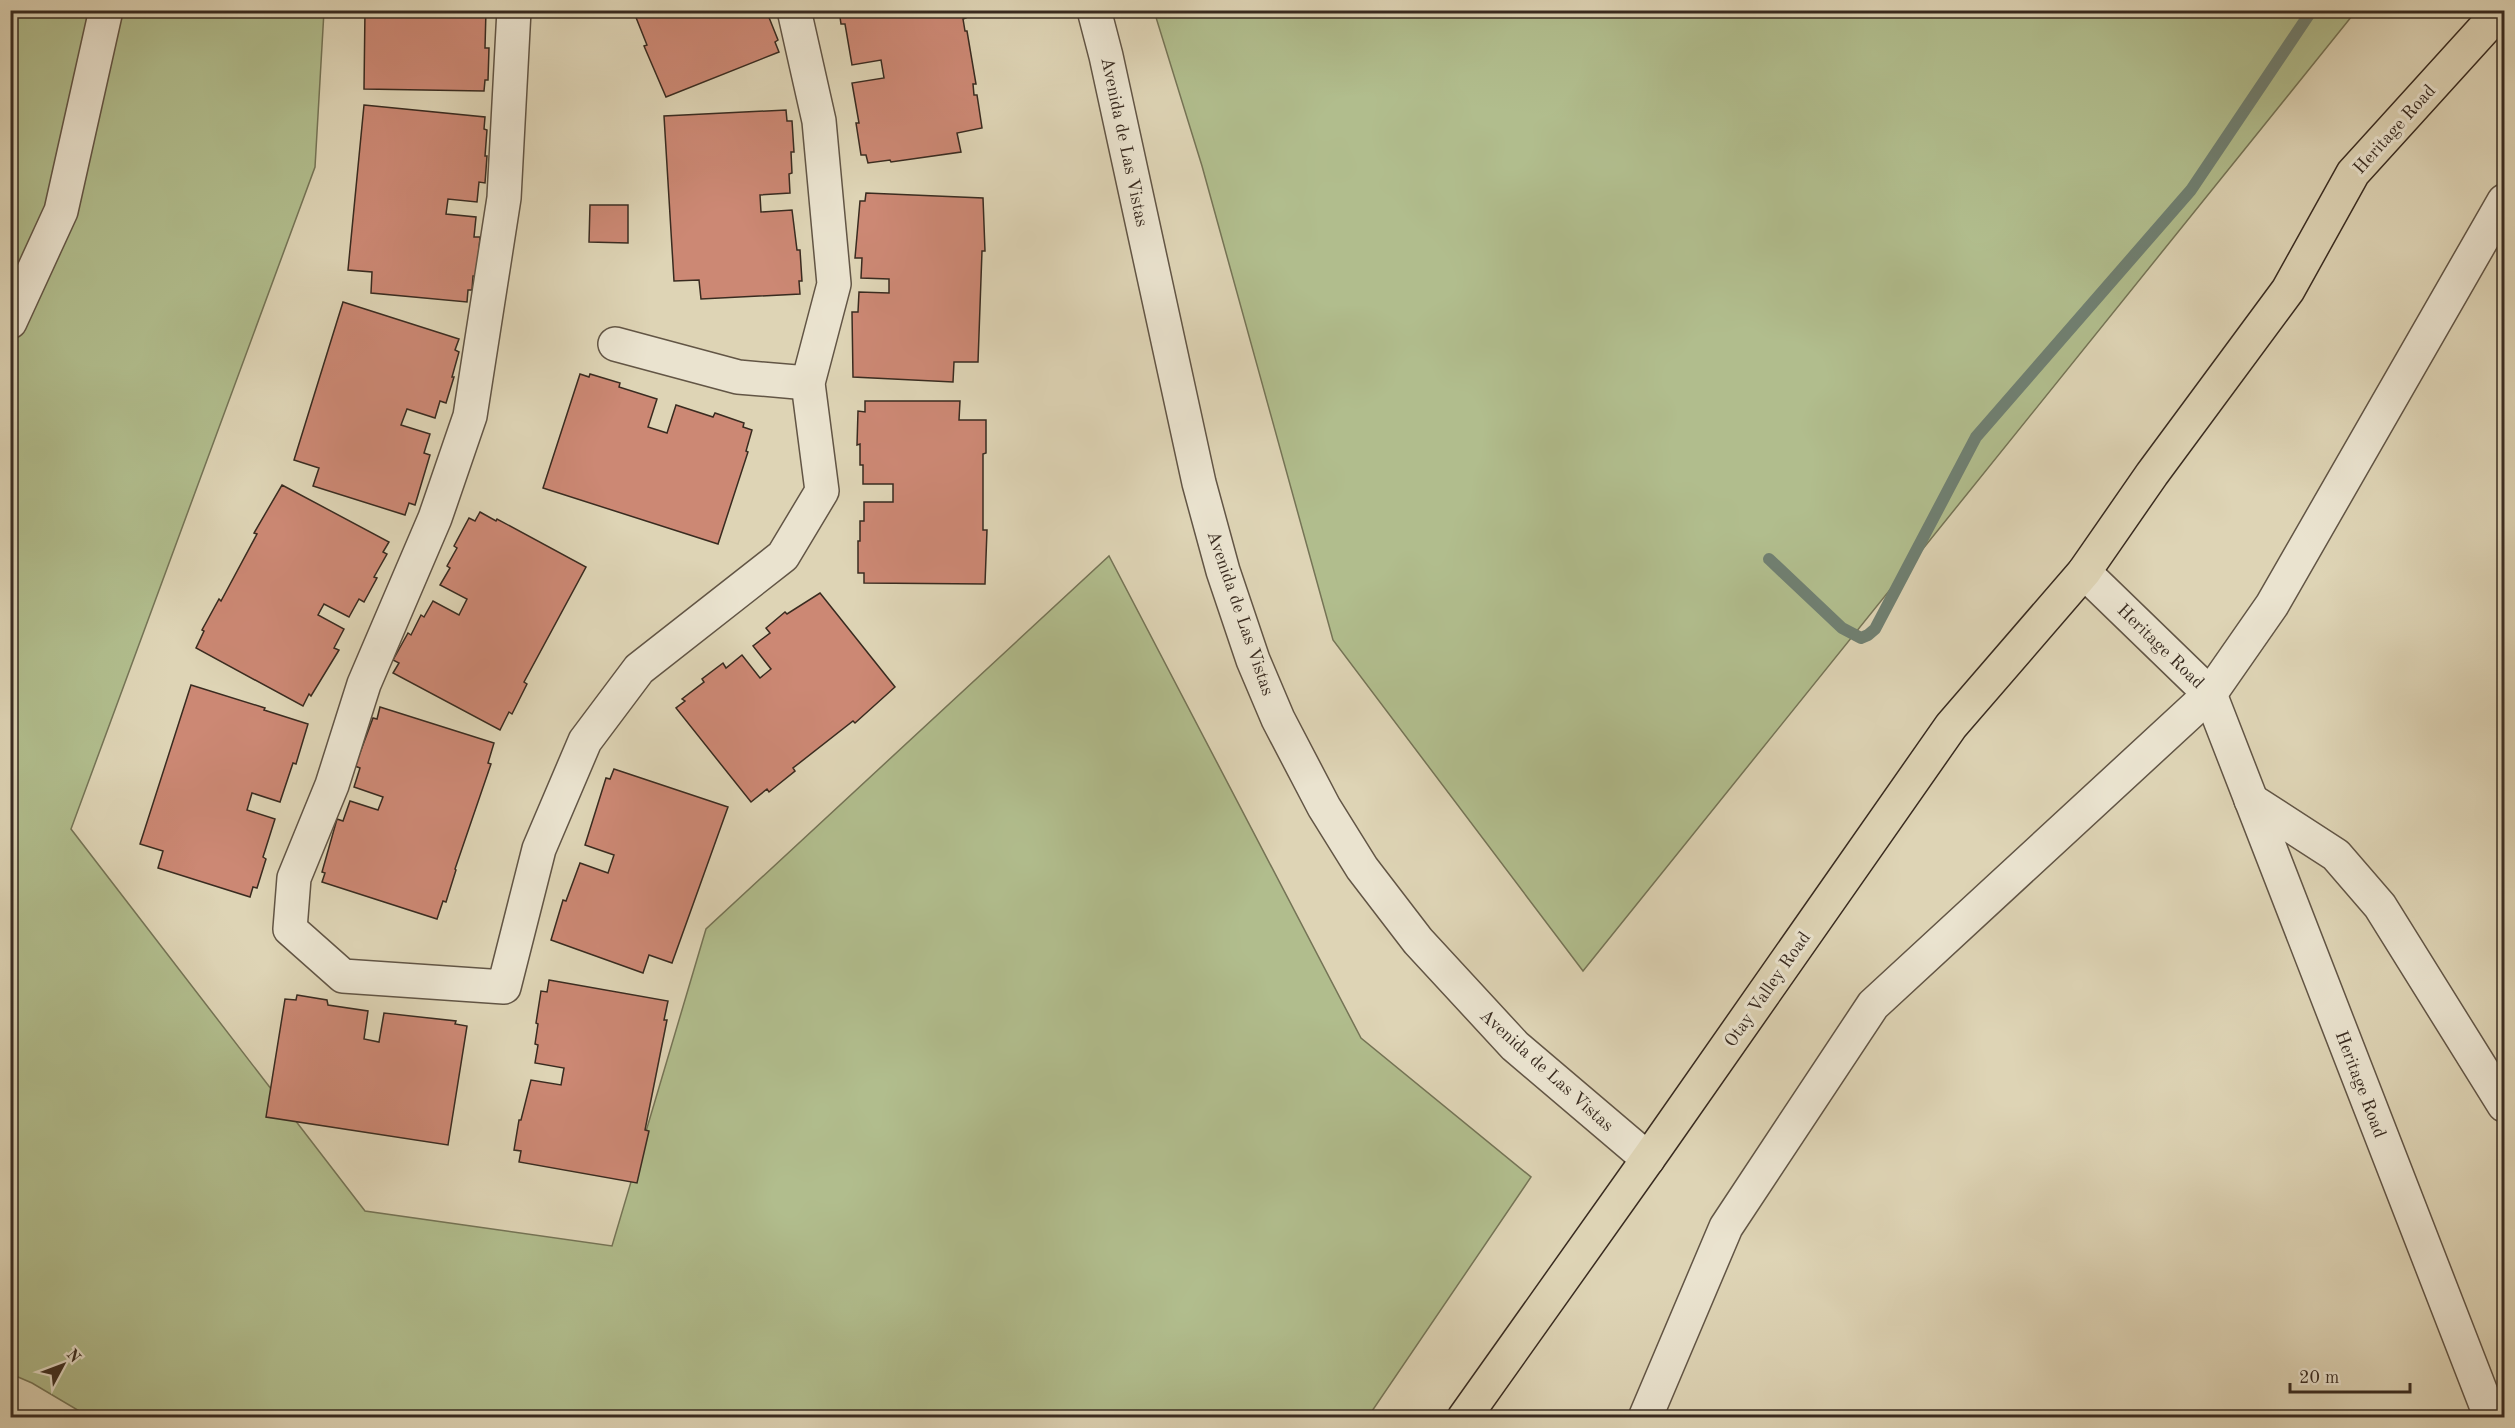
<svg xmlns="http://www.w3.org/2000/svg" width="2515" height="1428" viewBox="0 0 2515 1428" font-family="'Old Standard TT',serif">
<rect width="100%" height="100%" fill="#ded4b5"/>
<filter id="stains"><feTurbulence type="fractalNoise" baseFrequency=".00333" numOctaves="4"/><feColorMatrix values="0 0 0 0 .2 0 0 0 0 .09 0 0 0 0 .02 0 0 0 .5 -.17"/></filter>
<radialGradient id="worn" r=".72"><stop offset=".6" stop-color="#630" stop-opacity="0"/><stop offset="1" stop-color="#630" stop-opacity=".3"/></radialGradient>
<!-- green -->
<g fill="#b1bd8d" stroke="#757456" stroke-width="1.5">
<polygon points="11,11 324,11 315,167 71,829 365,1211 612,1246 706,929 1109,556 1361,1038 1531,1177 1368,1417 91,1418 32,1383 11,1374"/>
<polygon points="1154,11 1154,10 2356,11 1583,971 1333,640 1202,166"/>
</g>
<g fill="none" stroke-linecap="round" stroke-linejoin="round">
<!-- stream -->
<polyline stroke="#708072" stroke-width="12" points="1769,559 1842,628 1861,638 1868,635 1875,629 1976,437 2191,190 2312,10"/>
</g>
<!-- building -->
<g fill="#cc8874" stroke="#392b20" stroke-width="1.5">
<polygon points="365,10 486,10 485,48 489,48 488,80 485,80 484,91 364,89"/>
<polygon points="633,10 769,10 768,15 778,40 775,42 779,52 666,97 644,46 647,45"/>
<polygon points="839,10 965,10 966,18 963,19 965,31 967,31 976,84 973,84 974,95 977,95 982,128 957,133 961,152 891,162 890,160 868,163 866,155 861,155 856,123 859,123 852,83 884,78 881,60 852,65 845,24 841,24"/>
<polygon points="364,105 485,117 484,129 487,130 485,156 487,156 485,183 479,182 477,202 448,199 446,214 476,217 474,237 480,237 477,276 473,276 472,290 468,290 467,302 371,293 372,272 348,270"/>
<polygon points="786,110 787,121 792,121 794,152 791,152 792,173 789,174 790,193 760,195 761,212 792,210 797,250 800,250 802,281 799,281 800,294 701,299 699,280 674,281 664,116"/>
<polygon points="866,193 983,198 985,251 982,251 978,362 954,362 953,382 853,377 852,312 858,312 859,292 889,293 889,279 861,278 862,258 855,258 860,201 865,201"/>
<polygon points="590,205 628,205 628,243 589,242"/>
<polygon points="343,302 459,339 455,350 459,352 452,377 454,377 446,403 440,401 435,418 407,409 401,425 430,434 424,453 430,455 415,505 409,503 405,515 313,486 319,468 294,460"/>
<polygon points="580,374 589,377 590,374 620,383 619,387 657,399 648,427 667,433 676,405 713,417 715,413 744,423 743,427 752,430 746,451 748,452 718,544 543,488"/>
<polygon points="865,401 960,401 959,420 986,420 986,453 983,454 983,530 987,530 985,584 864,583 864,573 858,573 858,541 860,541 860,521 864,521 864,502 893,502 893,484 863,484 863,465 860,465 860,444 857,445 858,411 865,412"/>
<polygon points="282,485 389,542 383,552 387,554 374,577 377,578 364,602 359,599 349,617 324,604 318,615 344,629 334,648 339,650 311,696 309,694 303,706 196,648 204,631 202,630 219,599 221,601 257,534 254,533"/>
<polygon points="480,512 496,521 497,519 586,567 524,682 527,684 512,714 509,712 500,730 393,673 399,663 393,660 408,633 411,635 421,615 424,617 433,601 459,615 467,599 440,585 450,568 447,566 457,548 454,546 469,518 475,521"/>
<polygon points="820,593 895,687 855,723 853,721 793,768 795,771 769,792 767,789 751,802 676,708 685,701 682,699 704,682 702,679 723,663 726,668 742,655 760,678 771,669 753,646 770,633 766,628 785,612 787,614"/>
<polygon points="191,685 265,708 264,710 308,724 296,764 293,763 280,802 252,793 247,810 275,819 263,857 266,859 257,888 253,887 250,897 158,868 163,851 140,844"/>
<polygon points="380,707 494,743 488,763 491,764 455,869 456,870 446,902 443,901 437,919 322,882 325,873 322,872 337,819 343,821 350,801 378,810 383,797 354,787 360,768 355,766 373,718 377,719"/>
<polygon points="614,769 728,807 672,963 649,955 643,973 551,940 563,900 566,901 580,863 608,873 614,855 585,845 606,778 610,779"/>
<polygon points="549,980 668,1001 664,1020 667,1020 645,1130 649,1131 637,1183 519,1162 521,1151 514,1150 519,1120 521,1120 531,1080 561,1085 564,1068 535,1063 538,1045 535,1044 538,1024 536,1023 541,991 547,992"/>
<polygon points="297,995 327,1000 328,1005 368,1011 364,1039 379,1042 384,1013 456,1021 455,1024 467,1026 448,1145 266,1117 285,999 296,1000"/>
</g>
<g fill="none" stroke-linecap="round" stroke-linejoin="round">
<defs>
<g id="minor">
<polyline points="514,10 504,198 470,416 435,518 364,684 332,785 294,878 290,929 343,976 504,987 539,849 585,741 639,669 783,556 822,491 808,383 834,284 819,121 794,10"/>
<polyline points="1094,10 1106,56 1199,483 1223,571 1253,660 1278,719 1324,807 1362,868 1418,941 1515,1046 1648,1159"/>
<polyline points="10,322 61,211 106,10"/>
<polyline points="615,344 738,377 808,383"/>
<polyline points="2084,572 2210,694 2491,1418"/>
<polyline points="2251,800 2336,855 2380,906 2504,1105"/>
<polyline points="1645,1418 1726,1227 1873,1005 2210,694 2272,605 2504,201"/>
</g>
<polyline id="major" points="1464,1418 1655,1149 1951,726 2084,572 2152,474 2288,290 2353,173 2501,10"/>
</defs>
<!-- minor casing -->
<use href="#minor" stroke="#625545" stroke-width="36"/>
<!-- major casing -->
<use href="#major" stroke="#392b20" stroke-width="36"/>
<!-- minor -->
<use href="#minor" stroke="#eae3cf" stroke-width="33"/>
<!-- major -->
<use href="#major" stroke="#ded4b5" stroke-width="33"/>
</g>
<g text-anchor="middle" stroke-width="6" stroke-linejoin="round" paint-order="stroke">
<!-- street labels -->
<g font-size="18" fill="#392b20" stroke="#eae3cf">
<text transform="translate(2394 129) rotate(-48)" y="6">Heritage Road</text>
<text transform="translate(1125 142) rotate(78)" y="6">Avenida de Las Vistas</text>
<text transform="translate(1241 613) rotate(71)" y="6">Avenida de Las Vistas</text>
<text transform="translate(2161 646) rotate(44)" y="6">Heritage Road</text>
<text transform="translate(1767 989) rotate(-55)" y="6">Otay Valley Road</text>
<text transform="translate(1547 1070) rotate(42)" y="6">Avenida de Las Vistas</text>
<text transform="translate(2361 1084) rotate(69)" y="6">Heritage Road</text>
</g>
</g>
<!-- margin -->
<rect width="2515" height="1428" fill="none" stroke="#ded4b5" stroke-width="36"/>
<rect x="12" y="12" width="2491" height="1404" fill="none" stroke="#392b20" stroke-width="3"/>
<rect x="18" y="18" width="2479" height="1392" fill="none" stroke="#392b20" stroke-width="1.5"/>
<!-- north arrow -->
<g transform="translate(63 1365) rotate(49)" stroke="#eae3cf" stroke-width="4.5" paint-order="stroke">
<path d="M0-4.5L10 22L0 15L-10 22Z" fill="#392b20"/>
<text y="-9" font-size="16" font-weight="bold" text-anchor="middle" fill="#392b20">N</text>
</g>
<!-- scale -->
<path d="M2290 1383v9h120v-9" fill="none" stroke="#392b20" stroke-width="3"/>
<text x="2299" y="1383" font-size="18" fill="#392b20" stroke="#eae3cf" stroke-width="4.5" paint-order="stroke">20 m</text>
<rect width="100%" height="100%" filter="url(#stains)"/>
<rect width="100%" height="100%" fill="url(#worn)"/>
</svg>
